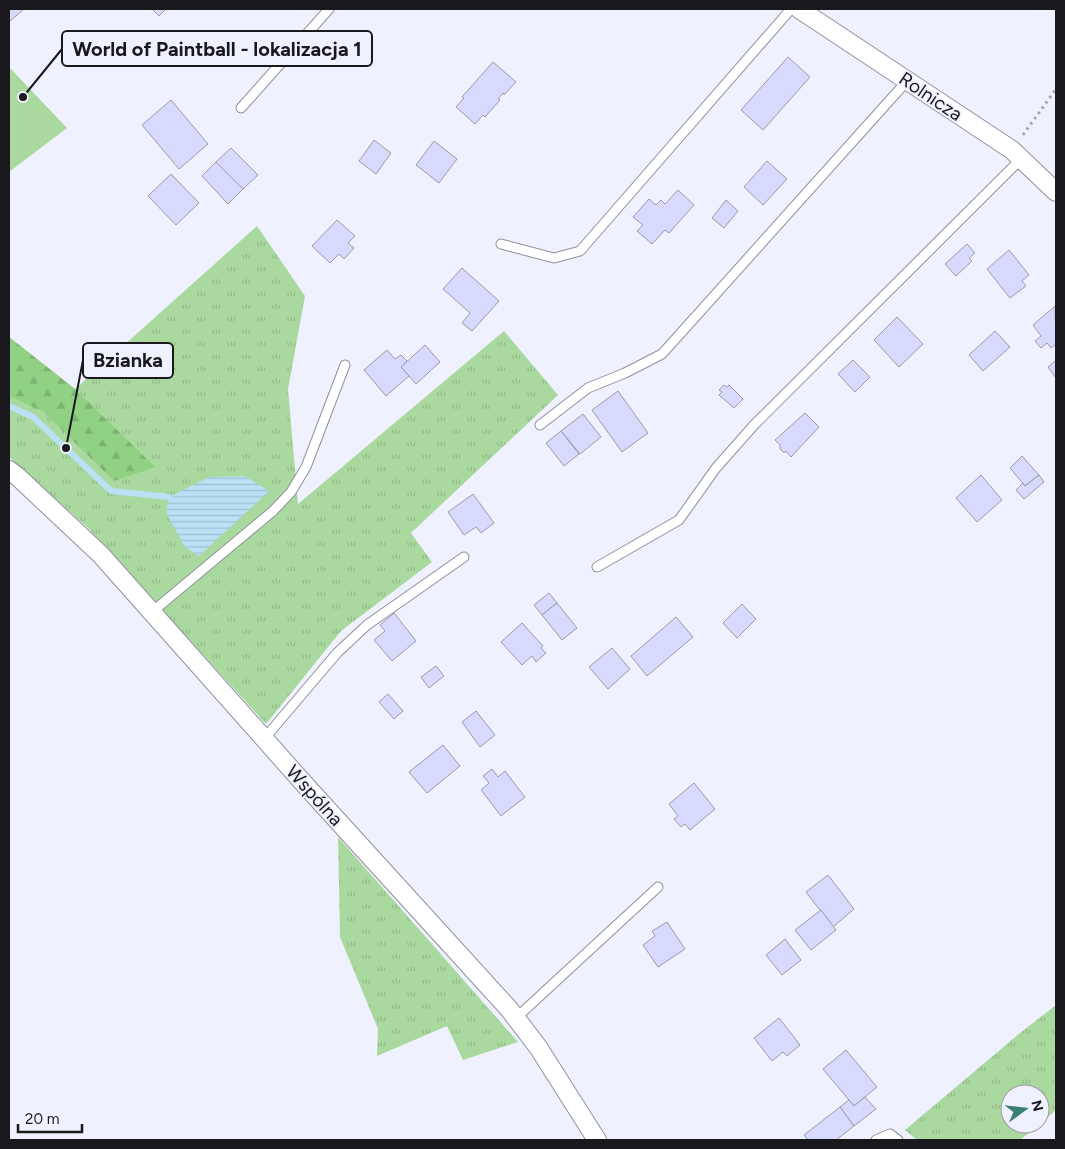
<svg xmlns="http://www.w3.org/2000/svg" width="1065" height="1149" viewBox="0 0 1065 1149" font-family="Figtree,sans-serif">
<defs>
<pattern id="grass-tufts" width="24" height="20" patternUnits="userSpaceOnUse" patternTransform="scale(1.25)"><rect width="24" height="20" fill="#aad99f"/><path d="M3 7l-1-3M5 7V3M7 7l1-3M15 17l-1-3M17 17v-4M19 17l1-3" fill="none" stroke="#92ba88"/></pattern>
<pattern id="forest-firs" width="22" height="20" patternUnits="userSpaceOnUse" patternTransform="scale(1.25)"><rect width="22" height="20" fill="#91d184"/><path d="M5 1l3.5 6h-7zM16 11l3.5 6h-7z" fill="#7cb372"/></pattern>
<pattern id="water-rules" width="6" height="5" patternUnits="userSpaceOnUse" patternTransform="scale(1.25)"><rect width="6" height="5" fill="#bae0f6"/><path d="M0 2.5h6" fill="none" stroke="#9fc0d2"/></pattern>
</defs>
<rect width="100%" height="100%" fill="#f0f1fe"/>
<!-- grass -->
<g fill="url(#grass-tufts)">
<polygon points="257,226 305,296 288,389 298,504 504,331 558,395 411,533 432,562 341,631 266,724 88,528 9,457 9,337 75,389"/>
<polygon points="338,837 518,1042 463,1060 447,1026 377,1056 378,1029 340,937"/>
<polygon points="1056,1005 1056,1110 1040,1124 1040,1094 1010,1094 1010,1124 1040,1124 1020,1140 917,1140 905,1130 1020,1033"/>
</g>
<!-- forest -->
<polygon fill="url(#forest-firs)" points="9,337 75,389 155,467 114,481 44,412 9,396"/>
<!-- park -->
<polygon fill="#aad99f" points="9,67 67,128 9,172"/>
<!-- water -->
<polygon fill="url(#water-rules)" points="245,476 269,491 199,556 185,547 166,513 169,497 209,477"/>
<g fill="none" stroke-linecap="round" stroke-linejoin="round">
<!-- stream -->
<polyline stroke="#bae0f6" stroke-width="6" points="9,406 33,417 111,491 169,497"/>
</g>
<!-- building -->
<g fill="#d7d9fd" stroke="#9b9ca7">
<polygon points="9,9 24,9 9,22"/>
<polygon points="152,9 166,9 159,16"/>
<polygon points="788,57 810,77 763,130 741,110"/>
<polygon points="493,62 516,82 504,95 503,93 498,99 500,100 485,117 483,115 475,124 456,107 464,98 462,97"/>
<polygon points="171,100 208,144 179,169 142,125"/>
<polygon points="374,140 391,153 376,174 359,161"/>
<polygon points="434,141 457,159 439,183 416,165"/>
<polygon points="231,148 258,175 243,189 216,162"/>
<polygon points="767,161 787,179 763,205 744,187"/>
<polygon points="216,162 243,189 228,204 202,176"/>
<polygon points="171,174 199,203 176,225 148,196"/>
<polygon points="678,190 694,205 669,233 665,230 652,244 637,231 643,225 633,217 649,199 656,205 661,200 665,204"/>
<polygon points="726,200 738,211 724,228 712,218"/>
<polygon points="337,220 355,236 348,243 354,248 344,259 339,254 330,263 312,246"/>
<polygon points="967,244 975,253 969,258 972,261 956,276 945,264"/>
<polygon points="1009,250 1029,275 1022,281 1026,286 1010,298 987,269"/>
<polygon points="462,268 499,301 472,331 462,323 470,313 443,289"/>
<polygon points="1055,306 1056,344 1051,348 1047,343 1041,348 1035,341 1041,336 1033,325"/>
<polygon points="897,317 923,344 899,367 874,340"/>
<polygon points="995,331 1010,347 983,371 969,355"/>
<polygon points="425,345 440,362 416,384 401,367"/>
<polygon points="387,350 395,359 401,355 407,361 401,367 409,376 386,396 364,370"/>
<polygon points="853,360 870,377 855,392 838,374"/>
<polygon points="1056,360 1056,378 1048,367"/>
<polygon points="724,385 727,387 729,385 743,399 734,408 719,395 722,392 719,390"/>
<polygon points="618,391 648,433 622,452 592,410"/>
<polygon points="805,413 819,427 791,457 787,452 783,452 780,449 780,445 775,440"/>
<polygon points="583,414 601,437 580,454 561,431"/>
<polygon points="561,431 579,454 564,466 546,443"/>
<polygon points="1022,456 1039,475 1025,486 1010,468"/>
<polygon points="981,475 1002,500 977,522 956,498"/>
<polygon points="1039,475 1044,482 1024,499 1016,490 1023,483 1025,486"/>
<polygon points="473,494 494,523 481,533 476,527 464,535 448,512"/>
<polygon points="549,593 557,603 542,615 534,605"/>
<polygon points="557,603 577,628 562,640 542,615"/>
<polygon points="742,604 756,619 737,638 723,623"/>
<polygon points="394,613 416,641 392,661 374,640 385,631 380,625"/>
<polygon points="676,617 693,637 647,676 631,656"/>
<polygon points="522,623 543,646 541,648 546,653 536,662 532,656 522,665 501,642"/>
<polygon points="612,648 630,669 608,689 589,667"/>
<polygon points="436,666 444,676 429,688 421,677"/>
<polygon points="388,694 403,711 394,719 379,702"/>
<polygon points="476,711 495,735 480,747 462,722"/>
<polygon points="443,745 460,766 427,793 409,772"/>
<polygon points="492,769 498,777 505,771 525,797 501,816 481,790 489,783 483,776"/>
<polygon points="694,783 715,809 690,830 685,824 681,827 674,819 678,816 669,804"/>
<polygon points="828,875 854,909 833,927 806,892"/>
<polygon points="821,910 836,930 811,950 795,930"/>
<polygon points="667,922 685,949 658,967 643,945 655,936 652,931"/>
<polygon points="785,939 801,960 782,975 766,955"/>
<polygon points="779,1018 800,1045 787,1056 783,1052 772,1061 754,1038"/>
<polygon points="846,1050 877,1087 854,1106 823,1069"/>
<polygon points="865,1097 876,1109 854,1126 840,1107 849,1100 854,1106"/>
<polygon points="840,1107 854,1126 836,1140 808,1140 804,1135"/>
</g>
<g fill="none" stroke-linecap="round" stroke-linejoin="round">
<defs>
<g id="lane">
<polyline points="241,108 329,9"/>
<polyline points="501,244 554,258 580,251 791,9"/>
<polyline points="540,425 588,388 625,373 662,354 907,81"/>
<polyline points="597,567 679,520 716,468 754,425 1021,159"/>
<polyline points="152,612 273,511 291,492 306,467 345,365"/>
<polyline points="264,739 337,653 367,625 464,557"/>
<polyline points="516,1018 658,887"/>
<polyline points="876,1140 890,1134 898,1140"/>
</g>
<g id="street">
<polyline points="799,9 1012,150 1056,192"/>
<polyline points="9,470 18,477 101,555 307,787 509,1009 538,1047 597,1140"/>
</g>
</defs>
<!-- lane casing -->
<use href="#lane" stroke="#90919c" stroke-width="11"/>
<!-- street casing -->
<use href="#street" stroke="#90919c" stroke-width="20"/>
<!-- path -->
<polyline stroke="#a4a5af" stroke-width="3" stroke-dasharray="2.5 4" stroke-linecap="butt" points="1023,135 1056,89"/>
<!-- lane -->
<use href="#lane" stroke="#fff" stroke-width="9"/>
<!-- street -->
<use href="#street" stroke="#fff" stroke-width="18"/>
</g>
<g text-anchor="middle" stroke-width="4" stroke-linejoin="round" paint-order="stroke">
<!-- street labels -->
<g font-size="19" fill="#19191d" stroke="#f0f1fe">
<text transform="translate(931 96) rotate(34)" y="7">Rolnicza</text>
<text transform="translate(315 795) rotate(48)" y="7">Wspólna</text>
</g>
</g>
<!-- callouts -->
<path fill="none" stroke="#19191d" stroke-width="2" d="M23 97L62 49M66 448L83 360"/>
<g fill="#19191d" stroke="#f0f1fe" stroke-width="2">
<circle cx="23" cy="97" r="5"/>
<circle cx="66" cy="448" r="5"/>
</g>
<g fill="#f0f1fe" stroke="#19191d" stroke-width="2">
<rect x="62" y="31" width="310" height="35" rx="5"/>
<rect x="83" y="343" width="90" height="35" rx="5"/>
</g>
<g font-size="20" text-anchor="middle" font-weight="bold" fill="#19191d">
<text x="217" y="56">World of Paintball - lokalizacja 1</text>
<text x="128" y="367">Bzianka</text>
</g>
<!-- border -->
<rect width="1065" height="1149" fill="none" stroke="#19191d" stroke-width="20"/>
<!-- north arrow -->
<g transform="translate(1025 1109) rotate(75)"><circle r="24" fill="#f0f1fe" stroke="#9a9ba4"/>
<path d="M0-4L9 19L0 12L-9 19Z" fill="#3b7f74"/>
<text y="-8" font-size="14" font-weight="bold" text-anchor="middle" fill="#19191d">N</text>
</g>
<!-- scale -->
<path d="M18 1124v8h64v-8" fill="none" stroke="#19191d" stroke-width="2.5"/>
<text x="25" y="1124" font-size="15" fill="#19191d" stroke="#f0f1fe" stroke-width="4" paint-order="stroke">20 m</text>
</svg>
